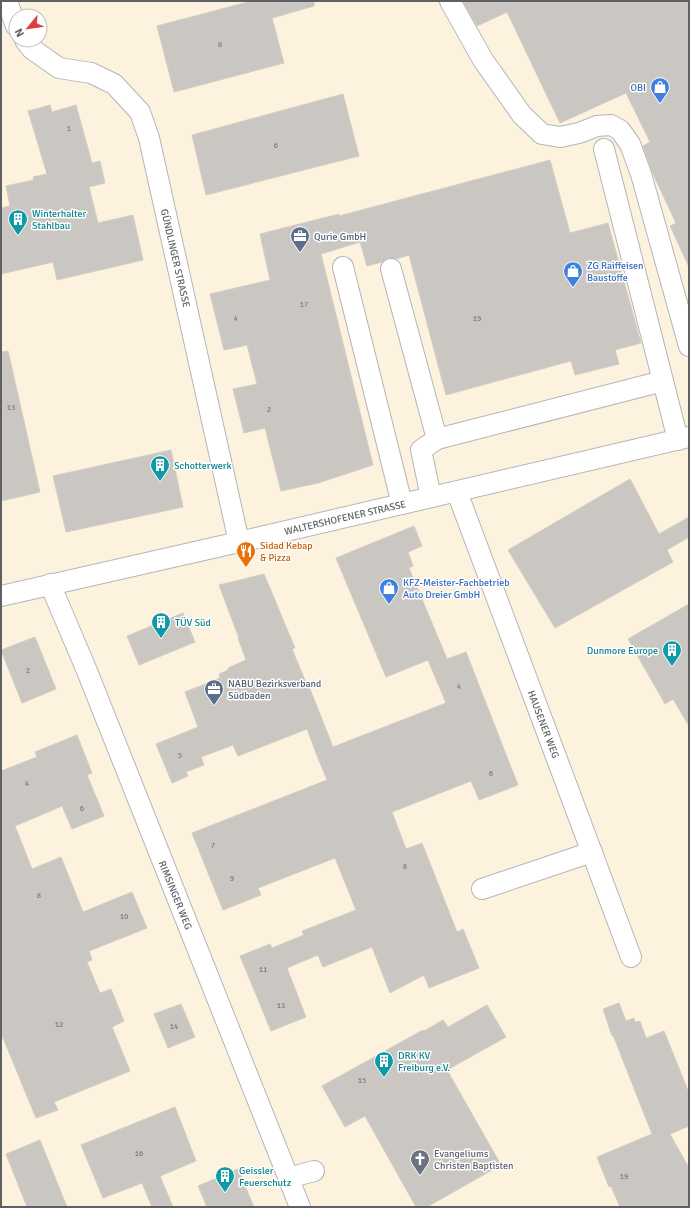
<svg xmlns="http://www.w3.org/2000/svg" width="690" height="1208" viewBox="0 0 690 1208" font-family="Signika,sans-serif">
<rect width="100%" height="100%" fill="#eeece5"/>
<!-- commercial -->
<path fill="#fcf2dd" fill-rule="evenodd" d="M1,1H689V1207H1ZM16,16H40V40H16Z"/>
<!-- building -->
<g fill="#cac7c2" stroke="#d3cdc4">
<polygon points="252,1 314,1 314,6 272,18 284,63 174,92 157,26"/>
<polygon points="463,1 689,1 689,267 670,226 676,223 653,174 643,146 650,142 626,93 560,123 507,12 477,26"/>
<polygon points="343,94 359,156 206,195 192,135"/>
<polygon points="50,105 52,112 76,105 92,163 100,161 105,183 89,187 98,223 133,215 143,260 57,280 53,262 1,274 1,208 10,206 6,186 34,180 33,177 47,174 28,111"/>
<polygon points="550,160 570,233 608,223 641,343 615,350 619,364 575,375 571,361 446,395 409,255 396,259 388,258 382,262 367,266 360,242 321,254 373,465 318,483 281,491 265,428 244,433 233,389 257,384 247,345 224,350 210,294 270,280 260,234 339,214 339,216"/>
<polygon points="8,351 40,492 1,501 1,352"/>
<polygon points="171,450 183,507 66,532 53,476"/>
<polygon points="630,479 659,534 689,517 689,537 667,550 673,562 555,628 508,550"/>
<polygon points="414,526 422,546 408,552 413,566 409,568 447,659 466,652 518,785 479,800 471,781 392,812 406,849 422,843 457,932 463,929 479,968 429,988 424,975 390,993 372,947 323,967 318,955 287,968 306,1017 271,1031 240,956 270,944 272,948 304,935 302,931 356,910 346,885 335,858 258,888 261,895 223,910 192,833 327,780 316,753 307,729 238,756 233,745 201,757 204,765 186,772 188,776 172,783 156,744 198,727 185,692 220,678 219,674 228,670 228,668 246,660 238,638 239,638 219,585 264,574 295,648 292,649 307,685 308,684 333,747 446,703 428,660 386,677 336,558"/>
<polygon points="689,604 689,726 673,699 665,704 628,639"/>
<polygon points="183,613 195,642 139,665 127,636"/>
<polygon points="35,637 56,689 22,703 1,650"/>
<polygon points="77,735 92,773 87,775 104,816 72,829 62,806 15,826 32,869 61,857 83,912 132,892 147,928 89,951 92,960 87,962 100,993 111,989 124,1021 112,1027 130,1071 54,1102 58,1110 36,1118 1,1033 1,771 37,757 35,752"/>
<polygon points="619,1003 626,1021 634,1018 635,1022 640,1021 646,1038 664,1031 689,1093 689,1126 670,1134 689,1168 689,1207 620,1207 611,1186 609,1187 597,1157 652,1134 613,1035 612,1036 603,1009"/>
<polygon points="181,1004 195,1037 168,1048 154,1014"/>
<polygon points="487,1005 506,1037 447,1070 501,1165 427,1207 416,1207 365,1116 345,1127 322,1086 423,1030 424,1031 443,1020 448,1027"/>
<polygon points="175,1107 196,1161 160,1176 173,1207 152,1207 142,1183 103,1198 81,1145"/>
<polygon points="40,1140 67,1207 27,1207 6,1154"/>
<polygon points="238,1169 254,1207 207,1207 198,1186"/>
</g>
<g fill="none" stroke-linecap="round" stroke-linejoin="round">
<defs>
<g id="minor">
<polyline points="7,1 16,26"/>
<polyline points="450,1 483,60 522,115 542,134 560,137 579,133 597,126 611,125 620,130 630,144 641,174 689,346"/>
<polyline points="25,40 32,49 59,68 91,73 114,84 140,112 149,138 239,542"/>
<polyline points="604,149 678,440"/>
<polyline points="343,267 402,504"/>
<polyline points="391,269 437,439 421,450 431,497"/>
<polyline points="437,439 663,381"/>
<polyline points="457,492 631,957"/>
<polyline points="50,584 87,671 300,1207"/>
<polyline points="1,596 239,542 689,437"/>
<polyline points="482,889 592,852"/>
<polyline points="288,1178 314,1171"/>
</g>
</defs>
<!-- minor casing -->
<use href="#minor" stroke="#b2b6b9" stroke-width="22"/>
<!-- minor -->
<use href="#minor" stroke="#fff" stroke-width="20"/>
</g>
<!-- icons -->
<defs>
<symbol id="shop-pin" viewBox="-11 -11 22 30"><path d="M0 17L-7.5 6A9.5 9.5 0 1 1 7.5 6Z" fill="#3f7fe0" stroke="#fff"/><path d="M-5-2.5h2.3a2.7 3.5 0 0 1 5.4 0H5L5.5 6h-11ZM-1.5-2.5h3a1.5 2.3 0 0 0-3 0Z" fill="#fff"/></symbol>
<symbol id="building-pin" viewBox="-11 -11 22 30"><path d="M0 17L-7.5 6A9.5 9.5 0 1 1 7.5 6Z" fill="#0f9aa8" stroke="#fff"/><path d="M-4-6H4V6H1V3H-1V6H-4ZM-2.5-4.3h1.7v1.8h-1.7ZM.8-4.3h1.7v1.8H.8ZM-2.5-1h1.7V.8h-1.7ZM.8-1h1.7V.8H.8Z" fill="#fff"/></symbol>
<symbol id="office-pin" viewBox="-11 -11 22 30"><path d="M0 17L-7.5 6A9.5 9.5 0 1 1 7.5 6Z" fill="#5c6f8a" stroke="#fff"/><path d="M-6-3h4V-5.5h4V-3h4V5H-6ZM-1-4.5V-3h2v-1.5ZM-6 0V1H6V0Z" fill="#fff"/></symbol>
<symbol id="restaurant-pin" viewBox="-11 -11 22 30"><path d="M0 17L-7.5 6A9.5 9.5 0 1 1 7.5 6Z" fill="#e8710a" stroke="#fff"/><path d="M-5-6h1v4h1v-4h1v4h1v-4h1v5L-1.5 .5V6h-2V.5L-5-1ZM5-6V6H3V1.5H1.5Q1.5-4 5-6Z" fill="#fff"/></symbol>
<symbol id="church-pin" viewBox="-11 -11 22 30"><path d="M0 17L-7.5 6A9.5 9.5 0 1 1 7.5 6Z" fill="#6b7280" stroke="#fff"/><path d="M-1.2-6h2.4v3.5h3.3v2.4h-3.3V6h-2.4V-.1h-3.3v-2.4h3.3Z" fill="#fff"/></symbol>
</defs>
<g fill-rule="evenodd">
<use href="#shop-pin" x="649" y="76" width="22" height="30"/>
<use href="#building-pin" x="7" y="208" width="22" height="30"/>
<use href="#office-pin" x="289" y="225" width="22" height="30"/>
<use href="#shop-pin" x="562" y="260" width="22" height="30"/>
<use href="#building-pin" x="149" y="454" width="22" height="30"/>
<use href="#restaurant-pin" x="235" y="540" width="22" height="30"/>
<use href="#shop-pin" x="378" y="577" width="22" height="30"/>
<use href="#building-pin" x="150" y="611" width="22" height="30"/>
<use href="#building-pin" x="661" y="639" width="22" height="30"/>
<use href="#office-pin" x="203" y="678" width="22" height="30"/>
<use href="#building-pin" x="373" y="1050" width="22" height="30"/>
<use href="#church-pin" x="409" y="1148" width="22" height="30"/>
<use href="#building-pin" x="214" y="1165" width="22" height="30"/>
</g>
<g text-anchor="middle" stroke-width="3" stroke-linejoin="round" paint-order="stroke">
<!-- number labels -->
<g font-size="8" fill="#787a7c">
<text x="220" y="47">8</text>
<text x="69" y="131">1</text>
<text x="276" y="148">6</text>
<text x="304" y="307">17</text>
<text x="236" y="321">4</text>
<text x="477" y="321">19</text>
<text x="11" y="410">13</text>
<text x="269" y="412">2</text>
<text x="28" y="673">2</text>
<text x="459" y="689">4</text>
<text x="180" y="758">5</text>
<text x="491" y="776">6</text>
<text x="27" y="786">4</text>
<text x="82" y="811">6</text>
<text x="213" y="848">7</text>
<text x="405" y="869">8</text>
<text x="232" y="881">9</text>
<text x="39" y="898">8</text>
<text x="124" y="919">10</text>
<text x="263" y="972">11</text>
<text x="281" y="1008">13</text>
<text x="59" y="1027">12</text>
<text x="174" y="1029">14</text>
<text x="362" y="1083">15</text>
<text x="139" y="1156">16</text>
<text x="624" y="1179">19</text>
</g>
<!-- shop labels -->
<g font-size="10" fill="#366cbe" stroke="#fff" text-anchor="start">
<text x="646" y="91" text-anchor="end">OBI</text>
<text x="587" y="269">ZG Raiffeisen<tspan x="587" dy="12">Baustoffe</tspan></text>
<text x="403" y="586">KFZ-Meister-Fachbetrieb<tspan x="403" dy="12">Auto Dreier GmbH</tspan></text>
</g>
<!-- culture labels -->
<g font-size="10" fill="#0d838f" stroke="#fff" text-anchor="start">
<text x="32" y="217">Winterhalter<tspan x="32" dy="12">Stahlbau</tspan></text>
<text x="174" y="469">Schotterwerk</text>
<text x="175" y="626">TÜV Süd</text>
<text x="658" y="654" text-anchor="end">Dunmore Europe</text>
<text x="398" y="1059">DRK KV<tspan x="398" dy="12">Freiburg e.V.</tspan></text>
<text x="239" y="1174">Geissler<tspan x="239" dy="12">Feuerschutz</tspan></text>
</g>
<!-- service labels -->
<g font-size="10" fill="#4e5e75" stroke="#fff" text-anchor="start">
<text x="314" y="240">Qurie GmbH</text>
<text x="228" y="687">NABU Bezirksverband<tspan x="228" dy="12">Südbaden</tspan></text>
</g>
<!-- street labels -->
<g font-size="10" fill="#5d6164" stroke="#fff">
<text transform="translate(176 258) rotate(77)" y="4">GÜNDLINGER STRASSE</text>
<text transform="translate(345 517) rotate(-13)" y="4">WALTERSHOFENER STRASSE</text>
<text transform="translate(544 724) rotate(69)" y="4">HAUSENER WEG</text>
<text transform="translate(176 895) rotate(68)" y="4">RIMSINGER WEG</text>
</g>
<!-- food labels -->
<g font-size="10" fill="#c56008" stroke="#fff" text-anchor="start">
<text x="260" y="549">Sidad Kebap<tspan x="260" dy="12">&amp; Pizza</tspan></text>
</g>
<!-- worship labels -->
<g font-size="10" fill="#5b616d" stroke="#fff" text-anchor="start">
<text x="434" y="1157">Evangeliums<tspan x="434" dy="12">Christen Baptisten</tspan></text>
</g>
</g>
<!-- border -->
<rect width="690" height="1208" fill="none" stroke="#5d6164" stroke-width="4"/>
<!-- north arrow -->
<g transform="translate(28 28) rotate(241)"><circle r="19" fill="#ffffff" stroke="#bec0c1"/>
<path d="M0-3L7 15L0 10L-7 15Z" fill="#dd3e3c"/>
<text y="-6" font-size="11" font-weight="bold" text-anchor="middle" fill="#5d6164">N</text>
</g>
</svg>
